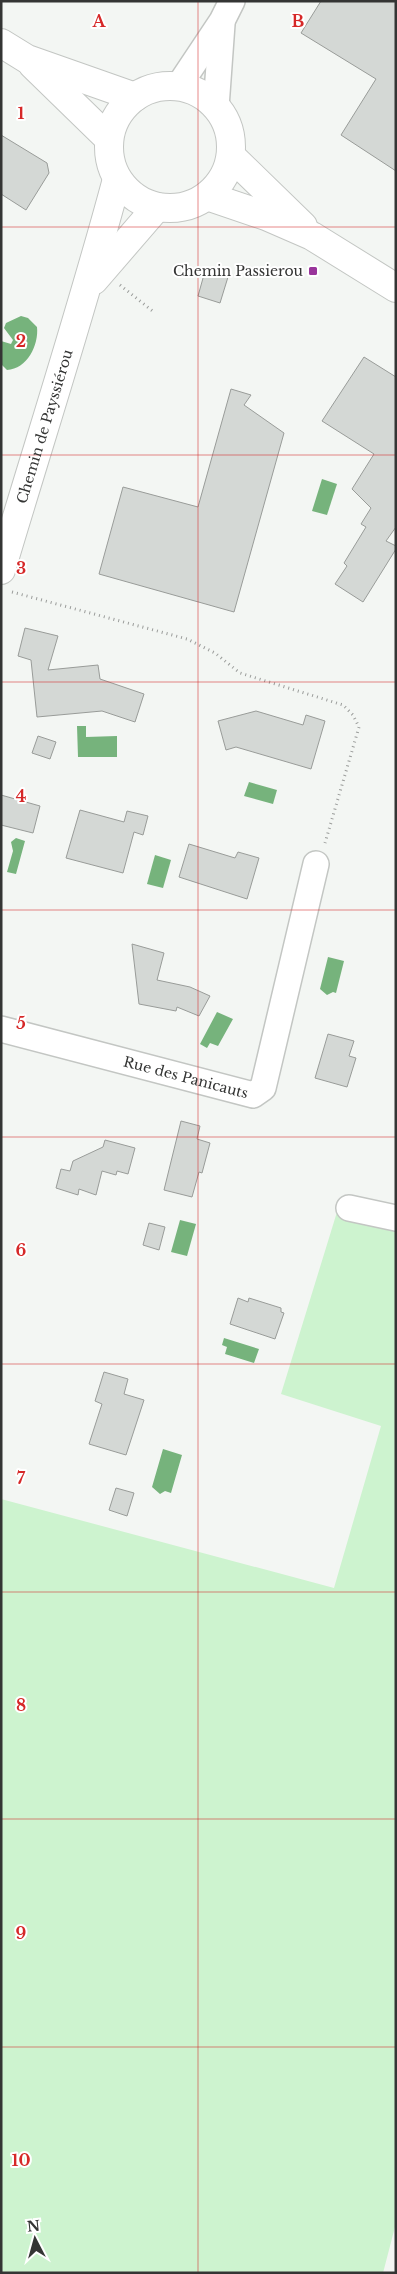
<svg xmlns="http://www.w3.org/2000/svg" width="397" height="2274" viewBox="0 0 397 2274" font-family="'Libre Baskerville',serif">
<rect width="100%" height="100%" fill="#f3f6f3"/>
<!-- green -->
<polygon fill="#cdf3cf" points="337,1212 396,1228 396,2223 383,2273 1,2273 1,1499 334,1588 381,1426 281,1394"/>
<!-- water -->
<g fill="#76b37c">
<path d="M21,316L28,318L37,327C39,345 27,369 7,370L1,364V341L11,344L13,340L4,328L6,323Z"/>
<polygon points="322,479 337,484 327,515 312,511"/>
<polygon points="77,726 86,726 86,737 117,736 117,757 78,757"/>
<polygon points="249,782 277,790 273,804 244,796"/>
<polygon points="16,838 25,841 16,874 7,872 13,851 11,842"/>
<polygon points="155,855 171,860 163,888 147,884"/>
<polygon points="328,957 344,961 336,993 333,992 327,995 320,989"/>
<polygon points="217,1012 233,1019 218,1046 210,1043 207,1048 200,1044"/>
<polygon points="180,1220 196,1224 187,1256 171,1252"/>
<polygon points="224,1338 259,1349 254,1363 225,1354 227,1347 222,1345"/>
<polygon points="163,1449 182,1455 171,1493 165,1491 160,1494 152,1487"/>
</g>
<!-- building -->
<g fill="#d4d8d5" stroke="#999c99">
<polygon points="321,1 396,1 396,171 341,135 376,79 301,33"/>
<polygon points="1,135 47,163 49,173 26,210 1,194"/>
<polygon points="205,271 228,277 220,303 198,296"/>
<polygon points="364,357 396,377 396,527 386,541 396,546 396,549 363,602 335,584 347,566 344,563 366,527 361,524 371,508 352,489 374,454 322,421"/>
<polygon points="231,389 251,395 244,405 284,433 234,612 99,574 123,487 198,507"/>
<polygon points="25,628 58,636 48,670 98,665 100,679 144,694 135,722 102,711 37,717 31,660 18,656"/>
<polygon points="256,711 303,725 306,715 325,721 311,769 236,747 226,750 218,721"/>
<polygon points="38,736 56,742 50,759 32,753"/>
<polygon points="1,795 40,806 33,833 1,825"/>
<polygon points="80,810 124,822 127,811 148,816 143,835 134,832 123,873 66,858"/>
<polygon points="189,844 235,858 238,852 259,858 247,899 179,877"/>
<polygon points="132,944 164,953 157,980 190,987 210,996 199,1016 177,1007 176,1011 139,1004"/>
<polygon points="328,1034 354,1041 349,1056 356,1058 347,1087 315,1078"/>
<polygon points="181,1121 200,1126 197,1139 210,1143 202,1173 199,1172 192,1197 164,1190"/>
<polygon points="105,1140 135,1148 128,1174 117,1171 116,1175 102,1171 96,1195 79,1189 78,1195 56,1188 61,1169 70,1171 73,1161 103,1147"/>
<polygon points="149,1223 165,1227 159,1250 143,1245"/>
<polygon points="238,1298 248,1302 249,1298 281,1308 281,1312 284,1313 275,1339 230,1324"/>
<polygon points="104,1372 128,1379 124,1394 144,1400 126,1455 89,1444 102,1404 95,1401"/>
<polygon points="116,1488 134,1493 127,1516 109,1510"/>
</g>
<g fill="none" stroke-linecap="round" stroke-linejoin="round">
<defs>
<g id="street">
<polyline points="178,87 222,21 232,1"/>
<polyline points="216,107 222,24"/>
<path id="s1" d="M1,1029L253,1095L263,1088L316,864"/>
<polyline points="349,1208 396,1218"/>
</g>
<g id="secondary">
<polyline points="1,43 27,59 135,97"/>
<polyline points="33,65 109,139"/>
<circle cx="170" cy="147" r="61"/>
<polyline points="231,156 303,226"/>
<polyline points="207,196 266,216 312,236 396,288"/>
<polyline points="94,280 157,207"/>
<path id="s2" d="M1,570C40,439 82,310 117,179"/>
</g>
</defs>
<!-- street casing -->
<use href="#street" stroke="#c3c6c3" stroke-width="28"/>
<!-- secondary casing -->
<use href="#secondary" stroke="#c3c6c3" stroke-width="30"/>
<!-- path -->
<g stroke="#9a9c9a" stroke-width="3" stroke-dasharray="1 4" stroke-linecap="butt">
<polyline points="120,285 155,313"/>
<polyline points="12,592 187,639 215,653 240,673 343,705 353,715 359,727 325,843"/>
</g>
<!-- street -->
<use href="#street" stroke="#fff" stroke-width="25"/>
<!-- secondary -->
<use href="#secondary" stroke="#fff" stroke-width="28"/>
</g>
<!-- grid -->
<path fill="none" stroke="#d62828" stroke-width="1" stroke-opacity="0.55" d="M198,1V2273M1,227H396M1,455H396M1,682H396M1,910H396M1,1137H396M1,1364H396M1,1592H396M1,1819H396M1,2047H396"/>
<!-- markers -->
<rect fill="#99359b" stroke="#fff" stroke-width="2" x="308" y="266" width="10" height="10" rx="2.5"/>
<g text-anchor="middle" stroke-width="4" stroke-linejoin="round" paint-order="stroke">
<!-- poi labels -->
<g font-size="14" fill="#343534" stroke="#fff" text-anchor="end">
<text x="303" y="276">Chemin Passierou</text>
</g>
<!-- street labels -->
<g font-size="14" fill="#343534" stroke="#fff">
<text dy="5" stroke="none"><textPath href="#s2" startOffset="150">Chemin de Payssiérou</textPath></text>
<text dy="5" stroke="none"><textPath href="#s1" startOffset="191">Rue des Panicauts</textPath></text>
</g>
</g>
<g font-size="16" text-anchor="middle" font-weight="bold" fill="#d62828" stroke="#fff" stroke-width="4" stroke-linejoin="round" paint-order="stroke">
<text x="99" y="27">A</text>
<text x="298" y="27">B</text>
<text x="21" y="119">1</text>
<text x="21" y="347">2</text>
<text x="21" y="574">3</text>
<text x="21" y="802">4</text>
<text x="21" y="1029">5</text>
<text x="21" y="1256">6</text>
<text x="21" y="1484">7</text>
<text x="21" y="1711">8</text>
<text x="21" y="1939">9</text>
<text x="21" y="2166">10</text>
</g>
<!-- border -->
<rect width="397" height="2274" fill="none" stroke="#343534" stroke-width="5"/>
<!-- north arrow -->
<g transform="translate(35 2239) rotate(354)" stroke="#ffffff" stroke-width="4" paint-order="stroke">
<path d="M0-4L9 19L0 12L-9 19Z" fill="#343534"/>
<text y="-8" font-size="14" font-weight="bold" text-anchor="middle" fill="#343534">N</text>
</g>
</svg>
